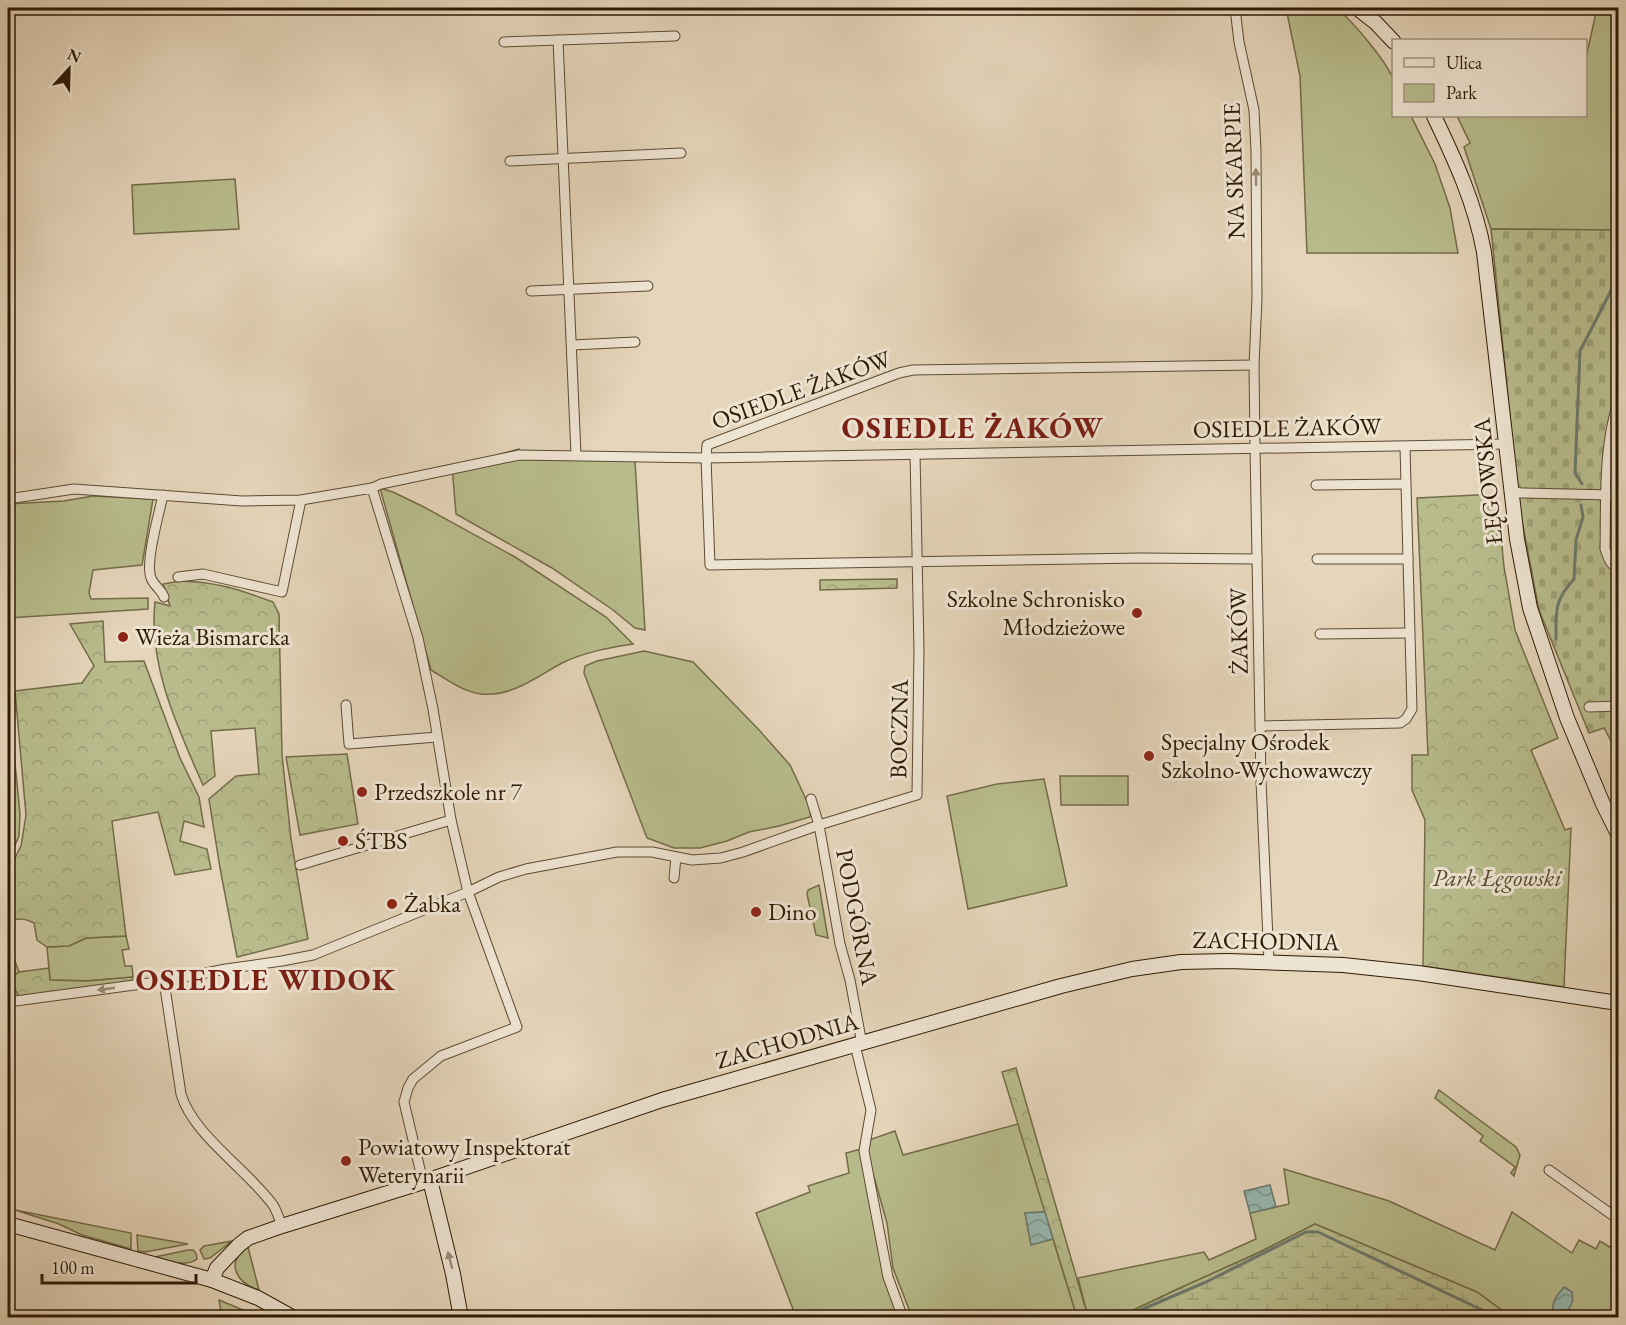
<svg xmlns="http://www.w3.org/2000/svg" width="1626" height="1325" viewBox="0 0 1626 1325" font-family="'EB Garamond',serif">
<defs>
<pattern id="forest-crowns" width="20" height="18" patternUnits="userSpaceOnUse" patternTransform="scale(1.5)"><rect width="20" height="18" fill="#b8bc8d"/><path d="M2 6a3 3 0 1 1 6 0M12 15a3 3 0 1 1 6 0" fill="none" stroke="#9ea178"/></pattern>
<pattern id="wetland-marsh" width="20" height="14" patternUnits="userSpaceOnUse" patternTransform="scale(1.5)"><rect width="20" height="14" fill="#b8bc8d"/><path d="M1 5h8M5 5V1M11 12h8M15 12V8" fill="none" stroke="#9ea178"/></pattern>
<pattern id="cemetery-stones" width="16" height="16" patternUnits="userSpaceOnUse" patternTransform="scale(1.5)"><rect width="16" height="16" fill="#b8bc8d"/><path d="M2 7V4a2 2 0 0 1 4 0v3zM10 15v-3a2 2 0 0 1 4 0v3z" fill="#9ea178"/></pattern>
<pattern id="water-waves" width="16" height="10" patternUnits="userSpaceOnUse" patternTransform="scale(1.5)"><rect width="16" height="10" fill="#96b8b1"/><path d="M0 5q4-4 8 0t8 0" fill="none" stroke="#7b958e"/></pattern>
</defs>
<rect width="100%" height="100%" fill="#e5d5ba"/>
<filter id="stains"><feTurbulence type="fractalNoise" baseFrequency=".00333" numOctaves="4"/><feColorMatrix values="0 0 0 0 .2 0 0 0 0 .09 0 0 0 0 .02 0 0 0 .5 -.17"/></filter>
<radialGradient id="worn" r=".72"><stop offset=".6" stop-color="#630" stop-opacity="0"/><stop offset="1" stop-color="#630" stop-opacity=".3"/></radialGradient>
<!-- green -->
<g fill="#b8bc8d" stroke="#736c48" stroke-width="1.5">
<path d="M1286,8H1336C1351,19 1390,65 1394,82C1396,92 1394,105 1394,116H1411L1435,164L1450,208L1458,253H1307L1300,76Z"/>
<polygon points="1597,8 1618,8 1618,230 1491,229 1464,147 1470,143 1457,116 1586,116 1586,58"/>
<polygon points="235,179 239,229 134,234 132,185"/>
<polygon points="519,449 519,458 635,461 645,630 635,628 613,610 552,568 456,514 452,467"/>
<path d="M380,488L393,492L424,507L515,557L606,617L633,644C608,648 585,652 562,663C536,677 512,697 481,694C463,692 446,679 431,670Z"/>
<polygon points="93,496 153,499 142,565 93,570 89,593 91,599 148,598 148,609 8,618 8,504 64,501"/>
<polygon points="644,651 693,662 760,731 790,765 811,810 810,817 779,826 749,832 727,841 700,848 674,848 647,838 584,673 585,666 597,661"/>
<polygon points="8,692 20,814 19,836 8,861"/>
<polygon points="1060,776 1128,776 1128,805 1061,805"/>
<polygon points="1044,779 1067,886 968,909 947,796 997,784"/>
<polygon points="819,885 828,938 816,935 807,894 808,890"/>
<polygon points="126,936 129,949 122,950 125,966 132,966 133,977 87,981 50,980 47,947 69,946 86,938"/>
<polygon points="11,950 19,972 11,979 19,997 8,998 8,964"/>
<polygon points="1439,1090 1516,1147 1520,1155 1514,1176 1511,1173 1515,1167 1480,1141 1483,1136 1435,1098"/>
<polygon points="1018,1124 1045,1212 1025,1213 1031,1244 1053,1239 1077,1317 912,1317 893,1268 887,1223 867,1152 869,1140 895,1131 903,1155"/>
<polygon points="861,1149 899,1317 796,1317 756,1213 810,1192 808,1186 849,1173 846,1153"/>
<polygon points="1284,1169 1389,1201 1495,1250 1512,1212 1572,1253 1579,1240 1596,1249 1600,1241 1618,1252 1618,1317 1511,1317 1477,1292 1315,1224 1260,1252 1178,1289 1119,1317 1088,1317 1078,1278 1204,1252 1209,1260 1256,1239 1250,1213 1289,1204"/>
<polygon points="15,1210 131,1233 131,1249 82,1235 59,1224"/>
<polygon points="137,1235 188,1244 145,1252 138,1251"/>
<polygon points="232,1241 210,1258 204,1259 200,1250 204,1246"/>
<path d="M248,1247L259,1290C237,1283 224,1263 248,1247Z"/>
<path d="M188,1250H193L196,1253L197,1259C185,1268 168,1260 155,1257Z"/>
<polygon points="219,1300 260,1317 222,1317"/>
</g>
<!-- forest -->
<g fill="url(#forest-crowns)" stroke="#736c48" stroke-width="1.5">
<polygon points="1497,494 1504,567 1515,630 1558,738 1531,750 1565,830 1571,828 1564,987 1423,966 1425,820 1412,790 1412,755 1428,755 1417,498"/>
<polygon points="897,579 897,588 820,590 820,580"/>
<path d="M180,581C217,582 238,589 273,602L279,614L282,755L291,839L308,939L237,957L220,868L209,799L236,776L259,774L255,728L211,731L215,776L203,785C178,728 148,666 155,602L170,606L163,584Z"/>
<path d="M103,621L105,662L144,661L180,758L199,797L204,827L184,821L180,841L207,849L211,869L175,875L158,812L112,821L126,936L86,938L69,946L47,947L37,940L34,923C24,918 18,918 8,922V872L21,846L26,815L15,691L82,683L94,666L70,624Z"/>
<polygon points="347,754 358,824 300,835 286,757"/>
<polygon points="49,968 50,980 87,981 133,977 134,982 19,997 10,979 19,972"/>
<polygon points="1016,1068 1088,1317 1077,1317 1002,1072"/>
</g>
<!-- wetland -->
<polygon fill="url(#wetland-marsh)" stroke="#736c48" stroke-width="1.5" points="1315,1224 1477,1292 1511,1317 1119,1317 1178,1289 1260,1252"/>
<!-- cemetery -->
<polygon fill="url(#cemetery-stones)" stroke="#736c48" stroke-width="1.5" points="1491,229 1618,230 1618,754 1604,728 1589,733 1539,610 1519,505"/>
<!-- water -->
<g fill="url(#water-waves)" stroke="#6c796c" stroke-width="1.5">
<polygon points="1270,1185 1276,1207 1250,1213 1244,1191"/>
<polygon points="1045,1212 1053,1239 1031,1245 1025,1213"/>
<path d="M1564,1287L1572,1292C1575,1304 1567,1316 1554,1316C1550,1304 1556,1296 1564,1287Z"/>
</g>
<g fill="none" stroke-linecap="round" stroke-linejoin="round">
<!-- stream -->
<g stroke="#6c796c" stroke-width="3">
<polyline points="1582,484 1575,473 1580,351 1618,277"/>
<path d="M1556,639C1556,611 1554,601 1574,579L1576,540L1583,517L1581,505"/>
<polyline points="1122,1318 1206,1282 1306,1232 1318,1232 1499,1318"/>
</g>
<defs>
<g id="street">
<polyline points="1235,8 1239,42 1254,110 1256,151 1257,298 1254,365 1255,447 1261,781 1269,962"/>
<polyline points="558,40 576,455"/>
<polyline points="504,42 675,36"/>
<polyline points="510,161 681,153"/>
<polyline points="531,291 648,286"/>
<polyline points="572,345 635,342"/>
<polyline points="1254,365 913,370 899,373 707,445 706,458 710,565 1141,558 1257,559"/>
<path d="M1618,403C1603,447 1606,503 1605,549C1608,557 1610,565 1618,568"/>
<polyline points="1316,485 1405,484"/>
<polyline points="372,488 381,484 519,455 706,458 1506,444"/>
<polyline points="1512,491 1521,493 1611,495"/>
<path d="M163,495C159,514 145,562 151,578C154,586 161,589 164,597"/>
<polyline points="8,499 74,489 242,501 301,500 372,488 418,638 433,709 451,820 468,892 517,1027 441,1056 413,1079 408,1088 404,1102 423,1182"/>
<polyline points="1317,559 1408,559"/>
<polyline points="178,577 203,574 282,592 301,500"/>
<polyline points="1320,634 1409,633"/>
<polyline points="346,705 349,744 437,737"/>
<polyline points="1589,707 1618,706"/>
<polyline points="1261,726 1400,723 1406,719 1412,709 1405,447"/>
<polyline points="811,799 819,825 840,944 850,980 862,1044"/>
<polyline points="300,865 451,820"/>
<polyline points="674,878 676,857"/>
<polyline points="8,1002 164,981"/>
<polyline points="855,1045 871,1110 864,1151 888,1277 903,1318"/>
<polyline points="1549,1170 1618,1219"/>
<path d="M282,1226C279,1219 277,1211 273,1205C247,1169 193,1135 181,1094L164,981L226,969L282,961L313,955L468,892L499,877L526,869L617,852H652L692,860L721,858L743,852L819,825L917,795L919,650L915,454"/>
</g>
<g id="secondary">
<polyline points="1357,8 1376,23 1394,42"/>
<path d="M1434,116C1455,160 1475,203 1484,252L1517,539L1530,608L1567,718L1603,804L1618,834"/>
<polyline points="430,1180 453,1274 461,1318"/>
<polyline points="8,1224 212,1280 258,1298 294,1318"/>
<polyline points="212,1280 217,1268 239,1245 248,1238 282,1226 423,1182 662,1100 1061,986 1132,969 1181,962 1228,961 1343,965 1418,973 1618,1003"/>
</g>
</defs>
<!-- street casing -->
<use href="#street" stroke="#5c4a32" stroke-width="11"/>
<!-- secondary casing -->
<use href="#secondary" stroke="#2e1b04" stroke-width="16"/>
<!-- street -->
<use href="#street" stroke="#eee4d2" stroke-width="9"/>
<!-- secondary -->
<use href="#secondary" stroke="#eee4d2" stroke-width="14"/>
</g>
<!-- one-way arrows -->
<defs><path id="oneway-solid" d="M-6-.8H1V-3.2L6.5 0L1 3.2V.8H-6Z" transform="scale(1.5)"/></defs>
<g fill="#988a75">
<use href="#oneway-solid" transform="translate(1256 177) rotate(-91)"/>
<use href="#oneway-solid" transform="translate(106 989) rotate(172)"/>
<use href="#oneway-solid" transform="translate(450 1260) rotate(-104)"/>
</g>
<!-- markers -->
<g fill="#8f2418" stroke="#eee4d2" stroke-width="2">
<circle cx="1137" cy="613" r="6"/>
<circle cx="123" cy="637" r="6"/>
<circle cx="1149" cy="756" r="6"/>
<circle cx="362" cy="792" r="6"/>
<circle cx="343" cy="841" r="6"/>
<circle cx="392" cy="904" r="6"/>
<circle cx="756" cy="912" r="6"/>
<circle cx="346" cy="1161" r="6"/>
</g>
<g text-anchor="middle" stroke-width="6" stroke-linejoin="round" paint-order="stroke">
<!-- street labels -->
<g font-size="24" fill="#2e1b04" stroke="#eee4d2">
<text transform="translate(1234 171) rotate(-92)" y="8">NA SKARPIE</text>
<text transform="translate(801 390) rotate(-20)" y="8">OSIEDLE ŻAKÓW</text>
<text transform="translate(1287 428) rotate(-1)" y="8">OSIEDLE ŻAKÓW</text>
<text transform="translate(1488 481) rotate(-96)" y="8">ŁĘGOWSKA</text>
<text transform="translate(1239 631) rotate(-91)" y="8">ŻAKÓW</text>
<text transform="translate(899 729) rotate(-89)" y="8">BOCZNA</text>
<text transform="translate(857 917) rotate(79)" y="8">PODGÓRNA</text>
<text transform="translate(1266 941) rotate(1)" y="8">ZACHODNIA</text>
<text transform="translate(787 1041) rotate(-16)" y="8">ZACHODNIA</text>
</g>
<!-- poi labels -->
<g font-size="24" fill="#2e1b04" stroke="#eee4d2" text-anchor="start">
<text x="1125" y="607" text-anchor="end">Szkolne Schronisko<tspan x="1125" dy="28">Młodzieżowe</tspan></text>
<text x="135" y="645">Wieża Bismarcka</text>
<text x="1161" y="750">Specjalny Ośrodek<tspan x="1161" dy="28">Szkolno-Wychowawczy</tspan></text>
<text x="374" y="800">Przedszkole nr 7</text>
<text x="355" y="849">ŚTBS</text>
<text x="404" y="912">Żabka</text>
<text x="768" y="920">Dino</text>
<text x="358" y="1155">Powiatowy Inspektorat<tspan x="358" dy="28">Weterynarii</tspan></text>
</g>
<!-- park labels -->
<g font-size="24" font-style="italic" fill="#574b2d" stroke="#eee4d2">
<text x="1497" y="886">Park Łęgowski</text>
</g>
<!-- district labels -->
<g font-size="30" font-weight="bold" letter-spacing="1.5" fill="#7a1f14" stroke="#eee4d2">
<text x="973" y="438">OSIEDLE ŻAKÓW</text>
<text x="266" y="990">OSIEDLE WIDOK</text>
</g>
</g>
<!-- margin -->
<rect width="1626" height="1325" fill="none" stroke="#e5d5ba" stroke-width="30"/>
<rect x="9" y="9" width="1608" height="1307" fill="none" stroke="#2e1b04" stroke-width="3"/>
<rect x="15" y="15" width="1596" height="1295" fill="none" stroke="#2e1b04" stroke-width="1.5"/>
<!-- legend -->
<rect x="1392" y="39" width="195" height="78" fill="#eee4d2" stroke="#a19480" stroke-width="1.5"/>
<rect x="1404" y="58" width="30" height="9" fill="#eee4d2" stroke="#a19480" stroke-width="1.5"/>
<text x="1446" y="69" font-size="18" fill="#2e1b04">Ulica</text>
<rect x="1404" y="84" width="30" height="18" fill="#b8bc8d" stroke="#a19480" stroke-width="1.5"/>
<text x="1446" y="99" font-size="18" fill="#2e1b04">Park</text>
<!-- north arrow -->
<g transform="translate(69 69) rotate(22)" stroke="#eee4d2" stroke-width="4.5" paint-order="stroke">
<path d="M0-4.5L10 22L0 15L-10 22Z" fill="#2e1b04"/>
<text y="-9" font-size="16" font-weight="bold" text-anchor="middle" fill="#2e1b04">N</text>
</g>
<!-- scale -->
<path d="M42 1274v9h154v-9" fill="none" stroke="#2e1b04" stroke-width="3"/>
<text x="51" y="1274" font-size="18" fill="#2e1b04" stroke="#eee4d2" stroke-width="4.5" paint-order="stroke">100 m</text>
<rect width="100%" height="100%" filter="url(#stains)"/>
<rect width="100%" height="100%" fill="url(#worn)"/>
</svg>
